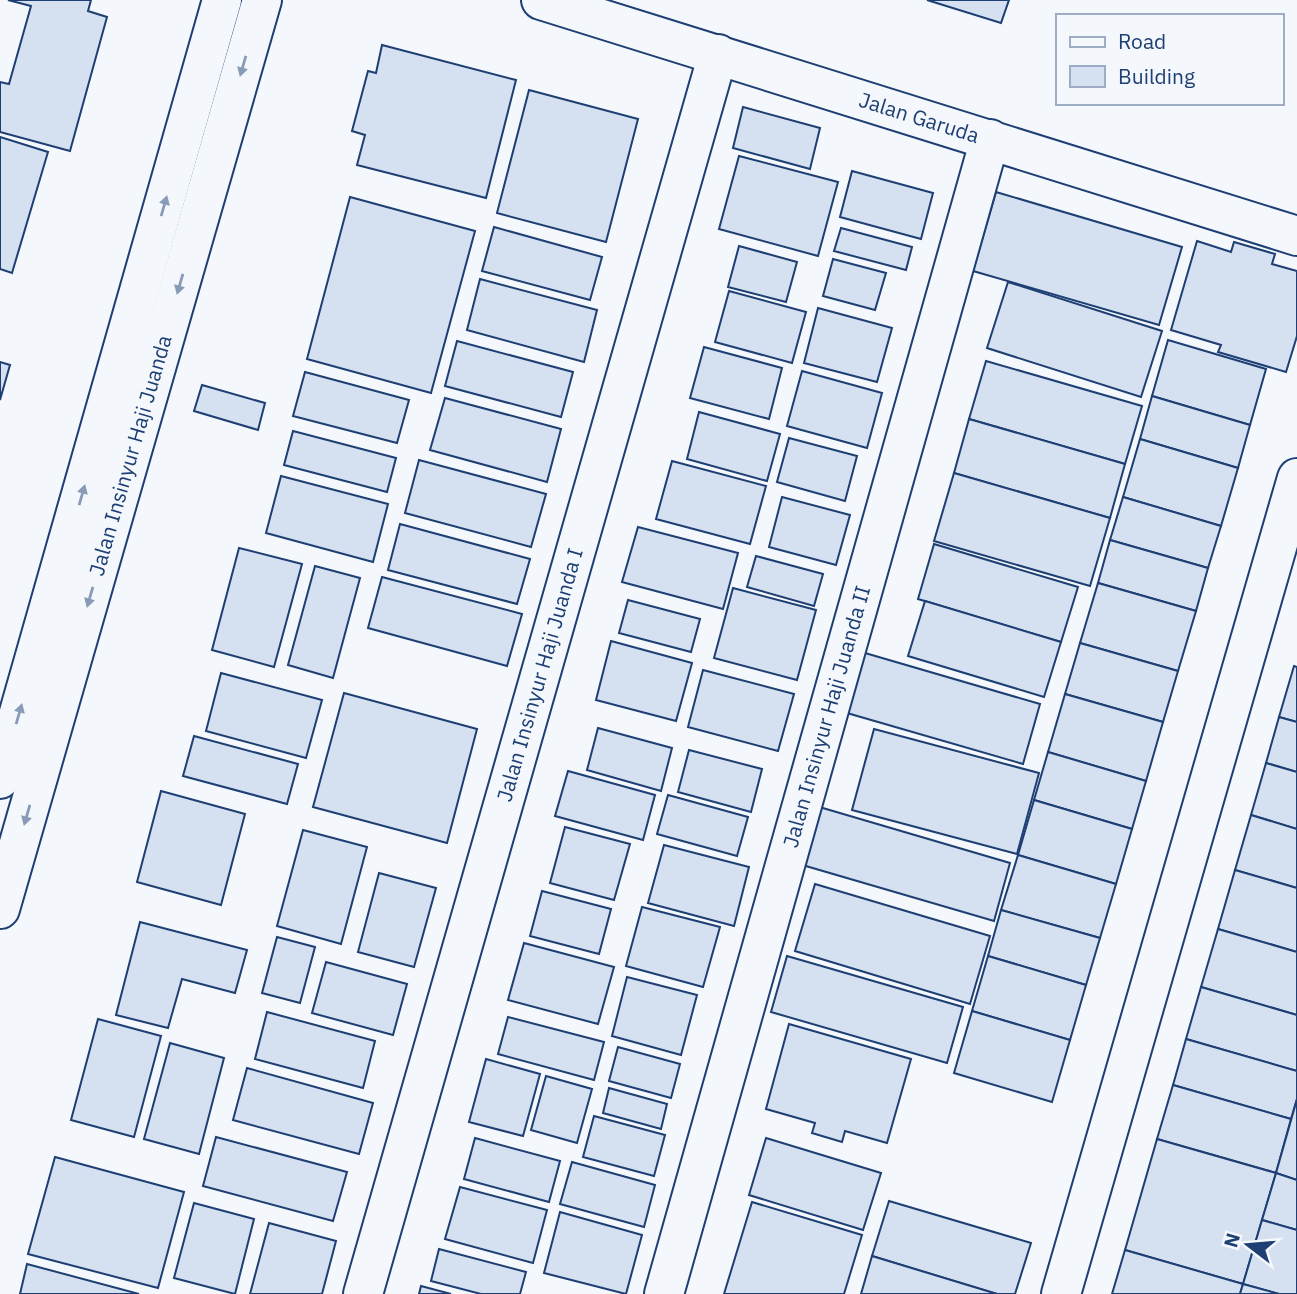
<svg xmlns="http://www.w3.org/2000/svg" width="1297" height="1294" viewBox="0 0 1297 1294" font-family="'IBM Plex Sans',sans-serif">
<rect width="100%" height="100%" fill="#f4f7fb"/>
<!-- building -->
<g fill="#d5e0f0" stroke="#1d3f73" stroke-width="2">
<polygon points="8,0 91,0 88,11 107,17 70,151 0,132 0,82 9,84 31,6"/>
<polygon points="927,0 1009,0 1001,23"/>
<polygon points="382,45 516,80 486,198 357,165 365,135 352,131 368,71 376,73"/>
<polygon points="529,90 638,119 606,242 497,213"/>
<polygon points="743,107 820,128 810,169 733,148"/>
<polygon points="0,137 48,152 12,273 0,269"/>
<polygon points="739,156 838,182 818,256 719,229"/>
<polygon points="852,171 933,193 921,239 840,217"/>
<polygon points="996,192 1182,247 1159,325 973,271"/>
<polygon points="350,197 475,231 431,393 307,359"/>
<polygon points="494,227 602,257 590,300 482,271"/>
<polygon points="841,228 912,247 906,270 834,251"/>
<polygon points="1197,241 1231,252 1234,242 1275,254 1272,264 1297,271 1297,336 1286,372 1218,352 1221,345 1171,330"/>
<polygon points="739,246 797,262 786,302 728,287"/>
<polygon points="833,259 886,273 875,310 823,296"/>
<polygon points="480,279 597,310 584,362 467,330"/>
<polygon points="1008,282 1162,331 1141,397 987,348"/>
<polygon points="729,291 806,312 792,363 715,342"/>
<polygon points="818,308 892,328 877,382 804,363"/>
<polygon points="1168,340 1266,369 1250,425 1152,396"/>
<polygon points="457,341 573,372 561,417 445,386"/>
<polygon points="704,347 782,368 769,419 690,398"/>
<polygon points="986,361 1142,406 1125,464 969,419"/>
<polygon points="0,362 10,365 0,400"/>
<polygon points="802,371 882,393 867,448 787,426"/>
<polygon points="305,372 409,400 397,443 293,416"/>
<polygon points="202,385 265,403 258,430 194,411"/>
<polygon points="1152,396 1250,425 1238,468 1140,439"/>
<polygon points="445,398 561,429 547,482 430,450"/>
<polygon points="699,412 780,434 767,481 687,459"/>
<polygon points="969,419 1125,464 1110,518 954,473"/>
<polygon points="293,431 396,458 387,492 284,465"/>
<polygon points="789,438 857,456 845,501 777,482"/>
<polygon points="1140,439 1238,468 1221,526 1123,497"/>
<polygon points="419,460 546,494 531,547 405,513"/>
<polygon points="672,461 766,486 750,544 656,519"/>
<polygon points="954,473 1110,518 1090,586 934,541"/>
<polygon points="281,476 388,504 373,562 266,533"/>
<polygon points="782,497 850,515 836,565 769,547"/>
<polygon points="1123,497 1221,526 1208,568 1110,540"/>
<polygon points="400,524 530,559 517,604 388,570"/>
<polygon points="638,527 738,553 723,609 622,582"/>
<polygon points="1110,540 1208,568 1196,611 1098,583"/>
<polygon points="934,544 1078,587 1061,642 918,599"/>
<polygon points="239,548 302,564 274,667 212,650"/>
<polygon points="756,556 823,574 814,606 747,587"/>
<polygon points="315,566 360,578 333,678 288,665"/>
<polygon points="382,577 522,614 507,666 368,628"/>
<polygon points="1098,583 1196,611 1178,671 1080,643"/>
<polygon points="733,588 816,610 797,680 714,658"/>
<polygon points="628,600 700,619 691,652 619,633"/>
<polygon points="925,601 1061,642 1044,697 908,656"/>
<polygon points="611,641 692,663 676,721 596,700"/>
<polygon points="1080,643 1178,671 1163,722 1065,694"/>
<polygon points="865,653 1040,704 1023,764 847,713"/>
<polygon points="1294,666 1297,667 1297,722 1279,717"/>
<polygon points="703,670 794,694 778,751 688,727"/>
<polygon points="221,673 322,700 306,758 206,731"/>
<polygon points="344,693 477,729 447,843 313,807"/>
<polygon points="1065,694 1163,722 1146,781 1048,752"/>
<polygon points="1279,717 1297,722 1297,772 1266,763"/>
<polygon points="598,728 672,748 661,791 587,770"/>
<polygon points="874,729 1039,773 1017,854 852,810"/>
<polygon points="194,736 298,764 287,804 183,776"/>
<polygon points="689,750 762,769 751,812 678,792"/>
<polygon points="1048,752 1146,781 1132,829 1034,800"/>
<polygon points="1266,763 1297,772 1297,829 1251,815"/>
<polygon points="568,771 655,795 643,840 555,816"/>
<polygon points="161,791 245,814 221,905 137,882"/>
<polygon points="668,795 748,817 737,856 657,834"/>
<polygon points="1034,800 1132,829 1116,884 1018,855"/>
<polygon points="816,806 1010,863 994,921 799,864"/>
<polygon points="1251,815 1297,829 1297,888 1235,870"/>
<polygon points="565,827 630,844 614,900 550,883"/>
<polygon points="303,830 367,847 341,944 277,926"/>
<polygon points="664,845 749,867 734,926 648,903"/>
<polygon points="1018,855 1116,884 1100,938 1001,910"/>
<polygon points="1235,870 1297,888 1297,952 1218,929"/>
<polygon points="379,873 436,888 414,967 358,952"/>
<polygon points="815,884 990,936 970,1004 795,951"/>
<polygon points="542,891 611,909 599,954 530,936"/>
<polygon points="642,907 720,927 703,987 626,966"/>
<polygon points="1001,910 1100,938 1086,985 988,956"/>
<polygon points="140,922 247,950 235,993 182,979 168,1028 116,1015"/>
<polygon points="1218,929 1297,952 1297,1015 1201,987"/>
<polygon points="277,937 315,947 300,1003 262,993"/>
<polygon points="524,943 614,967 598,1024 508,1000"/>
<polygon points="787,956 963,1007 947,1063 771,1012"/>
<polygon points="988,956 1086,985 1070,1040 972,1011"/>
<polygon points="326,962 407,984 393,1035 312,1013"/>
<polygon points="627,977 697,995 681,1055 612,1036"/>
<polygon points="1201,987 1297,1015 1297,1071 1186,1039"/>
<polygon points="972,1011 1070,1040 1052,1102 954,1073"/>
<polygon points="267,1012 375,1041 363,1088 255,1059"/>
<polygon points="508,1017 604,1042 594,1080 498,1054"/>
<polygon points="98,1019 161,1036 134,1137 71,1120"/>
<polygon points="789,1024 911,1059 887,1143 845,1131 842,1142 812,1133 815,1123 766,1109"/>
<polygon points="1186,1039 1297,1071 1297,1099 1291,1119 1173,1085"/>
<polygon points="170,1043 224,1058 199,1154 144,1139"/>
<polygon points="618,1047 680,1064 671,1098 609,1081"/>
<polygon points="486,1059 540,1074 523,1136 469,1122"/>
<polygon points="247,1068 373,1103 359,1154 233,1120"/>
<polygon points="546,1076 592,1089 577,1143 531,1130"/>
<polygon points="1173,1085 1291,1119 1276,1173 1157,1139"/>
<polygon points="609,1088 667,1104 661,1129 603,1113"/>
<polygon points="1297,1099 1297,1180 1276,1173"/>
<polygon points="594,1116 665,1135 654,1176 583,1157"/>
<polygon points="216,1137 347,1172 333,1221 203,1186"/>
<polygon points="475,1138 560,1161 549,1202 464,1179"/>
<polygon points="766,1138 881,1173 863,1230 749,1195"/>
<polygon points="1157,1139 1276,1173 1243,1284 1125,1250"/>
<polygon points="55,1157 184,1192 158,1288 28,1254"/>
<polygon points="572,1162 655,1185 644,1227 560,1204"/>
<polygon points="1276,1173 1297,1180 1297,1230 1262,1220"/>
<polygon points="460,1187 547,1210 533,1263 445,1239"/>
<polygon points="889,1201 1031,1243 1015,1294 997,1294 872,1256"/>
<polygon points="752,1202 862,1235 844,1294 724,1294"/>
<polygon points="194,1203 254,1219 235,1294 174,1278"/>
<polygon points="560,1212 642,1235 626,1294 544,1273"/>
<polygon points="1262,1220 1297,1230 1297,1294 1279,1294 1243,1284"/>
<polygon points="269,1223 336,1241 322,1294 250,1294"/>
<polygon points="439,1249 526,1272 520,1294 481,1294 431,1281"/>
<polygon points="1125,1250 1243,1284 1240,1294 1112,1294"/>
<polygon points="872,1256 997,1294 861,1294"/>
<polygon points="27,1264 139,1294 20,1294"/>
<polygon points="1243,1284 1279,1294 1240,1294"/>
<polygon points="421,1286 451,1294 419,1294"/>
</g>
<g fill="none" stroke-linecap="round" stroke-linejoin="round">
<defs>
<g id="minor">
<path id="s1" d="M541,0L1297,236"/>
<path id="s2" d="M363,1294L718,54"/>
<path id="s3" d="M664,1294L990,139"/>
<polyline points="1061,1294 1297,478"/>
</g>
<g id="major">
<polyline points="0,779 222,0"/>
<path id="s4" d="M0,909L262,0"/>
</g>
</defs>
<!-- minor casing -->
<use href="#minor" stroke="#1d3f73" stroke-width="42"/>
<!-- major casing -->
<use href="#major" stroke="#1d3f73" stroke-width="42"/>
<!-- minor -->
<use href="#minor" stroke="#f4f7fb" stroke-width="38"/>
<!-- major -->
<use href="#major" stroke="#f4f7fb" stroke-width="38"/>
</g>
<!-- one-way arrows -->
<defs><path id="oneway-solid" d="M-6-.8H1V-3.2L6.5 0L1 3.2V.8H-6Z" transform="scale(1.75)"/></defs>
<g fill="#889bb7">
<use href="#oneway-solid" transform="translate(243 66) rotate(106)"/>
<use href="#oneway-solid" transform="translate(164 206) rotate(-74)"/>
<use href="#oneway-solid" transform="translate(180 284) rotate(106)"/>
<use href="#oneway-solid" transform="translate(82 495) rotate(-74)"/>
<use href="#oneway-solid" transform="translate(90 597) rotate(106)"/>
<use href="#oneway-solid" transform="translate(19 714) rotate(-74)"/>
<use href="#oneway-solid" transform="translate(27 815) rotate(106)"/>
</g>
<g text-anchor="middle" stroke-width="5" stroke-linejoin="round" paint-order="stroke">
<!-- street labels -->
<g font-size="21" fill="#1d3f73" stroke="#f4f7fb">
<text dy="7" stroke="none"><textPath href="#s1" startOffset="396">Jalan Garuda</textPath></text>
<text dy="7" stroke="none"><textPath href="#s4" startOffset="472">Jalan Insinyur Haji Juanda</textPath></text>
<text dy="7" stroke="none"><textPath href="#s2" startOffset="644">Jalan Insinyur Haji Juanda I</textPath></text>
<text dy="7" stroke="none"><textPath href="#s3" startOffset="600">Jalan Insinyur Haji Juanda II</textPath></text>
</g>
</g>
<!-- legend -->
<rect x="1056" y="14" width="228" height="91" fill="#f4f7fb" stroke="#9eadc5" stroke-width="2"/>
<rect x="1070" y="37" width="35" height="10" fill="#f4f7fb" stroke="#9eadc5" stroke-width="2"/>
<text x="1118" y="49" font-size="21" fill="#1d3f73">Road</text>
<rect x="1070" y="66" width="35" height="21" fill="#d5e0f0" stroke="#9eadc5" stroke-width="2"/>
<text x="1118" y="84" font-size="21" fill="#1d3f73">Building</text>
<!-- north arrow -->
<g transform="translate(1248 1245) rotate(286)" stroke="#f4f7fb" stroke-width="5" paint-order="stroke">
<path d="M0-5L12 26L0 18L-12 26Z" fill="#1d3f73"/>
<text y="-10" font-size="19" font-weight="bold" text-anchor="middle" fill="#1d3f73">N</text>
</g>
</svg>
